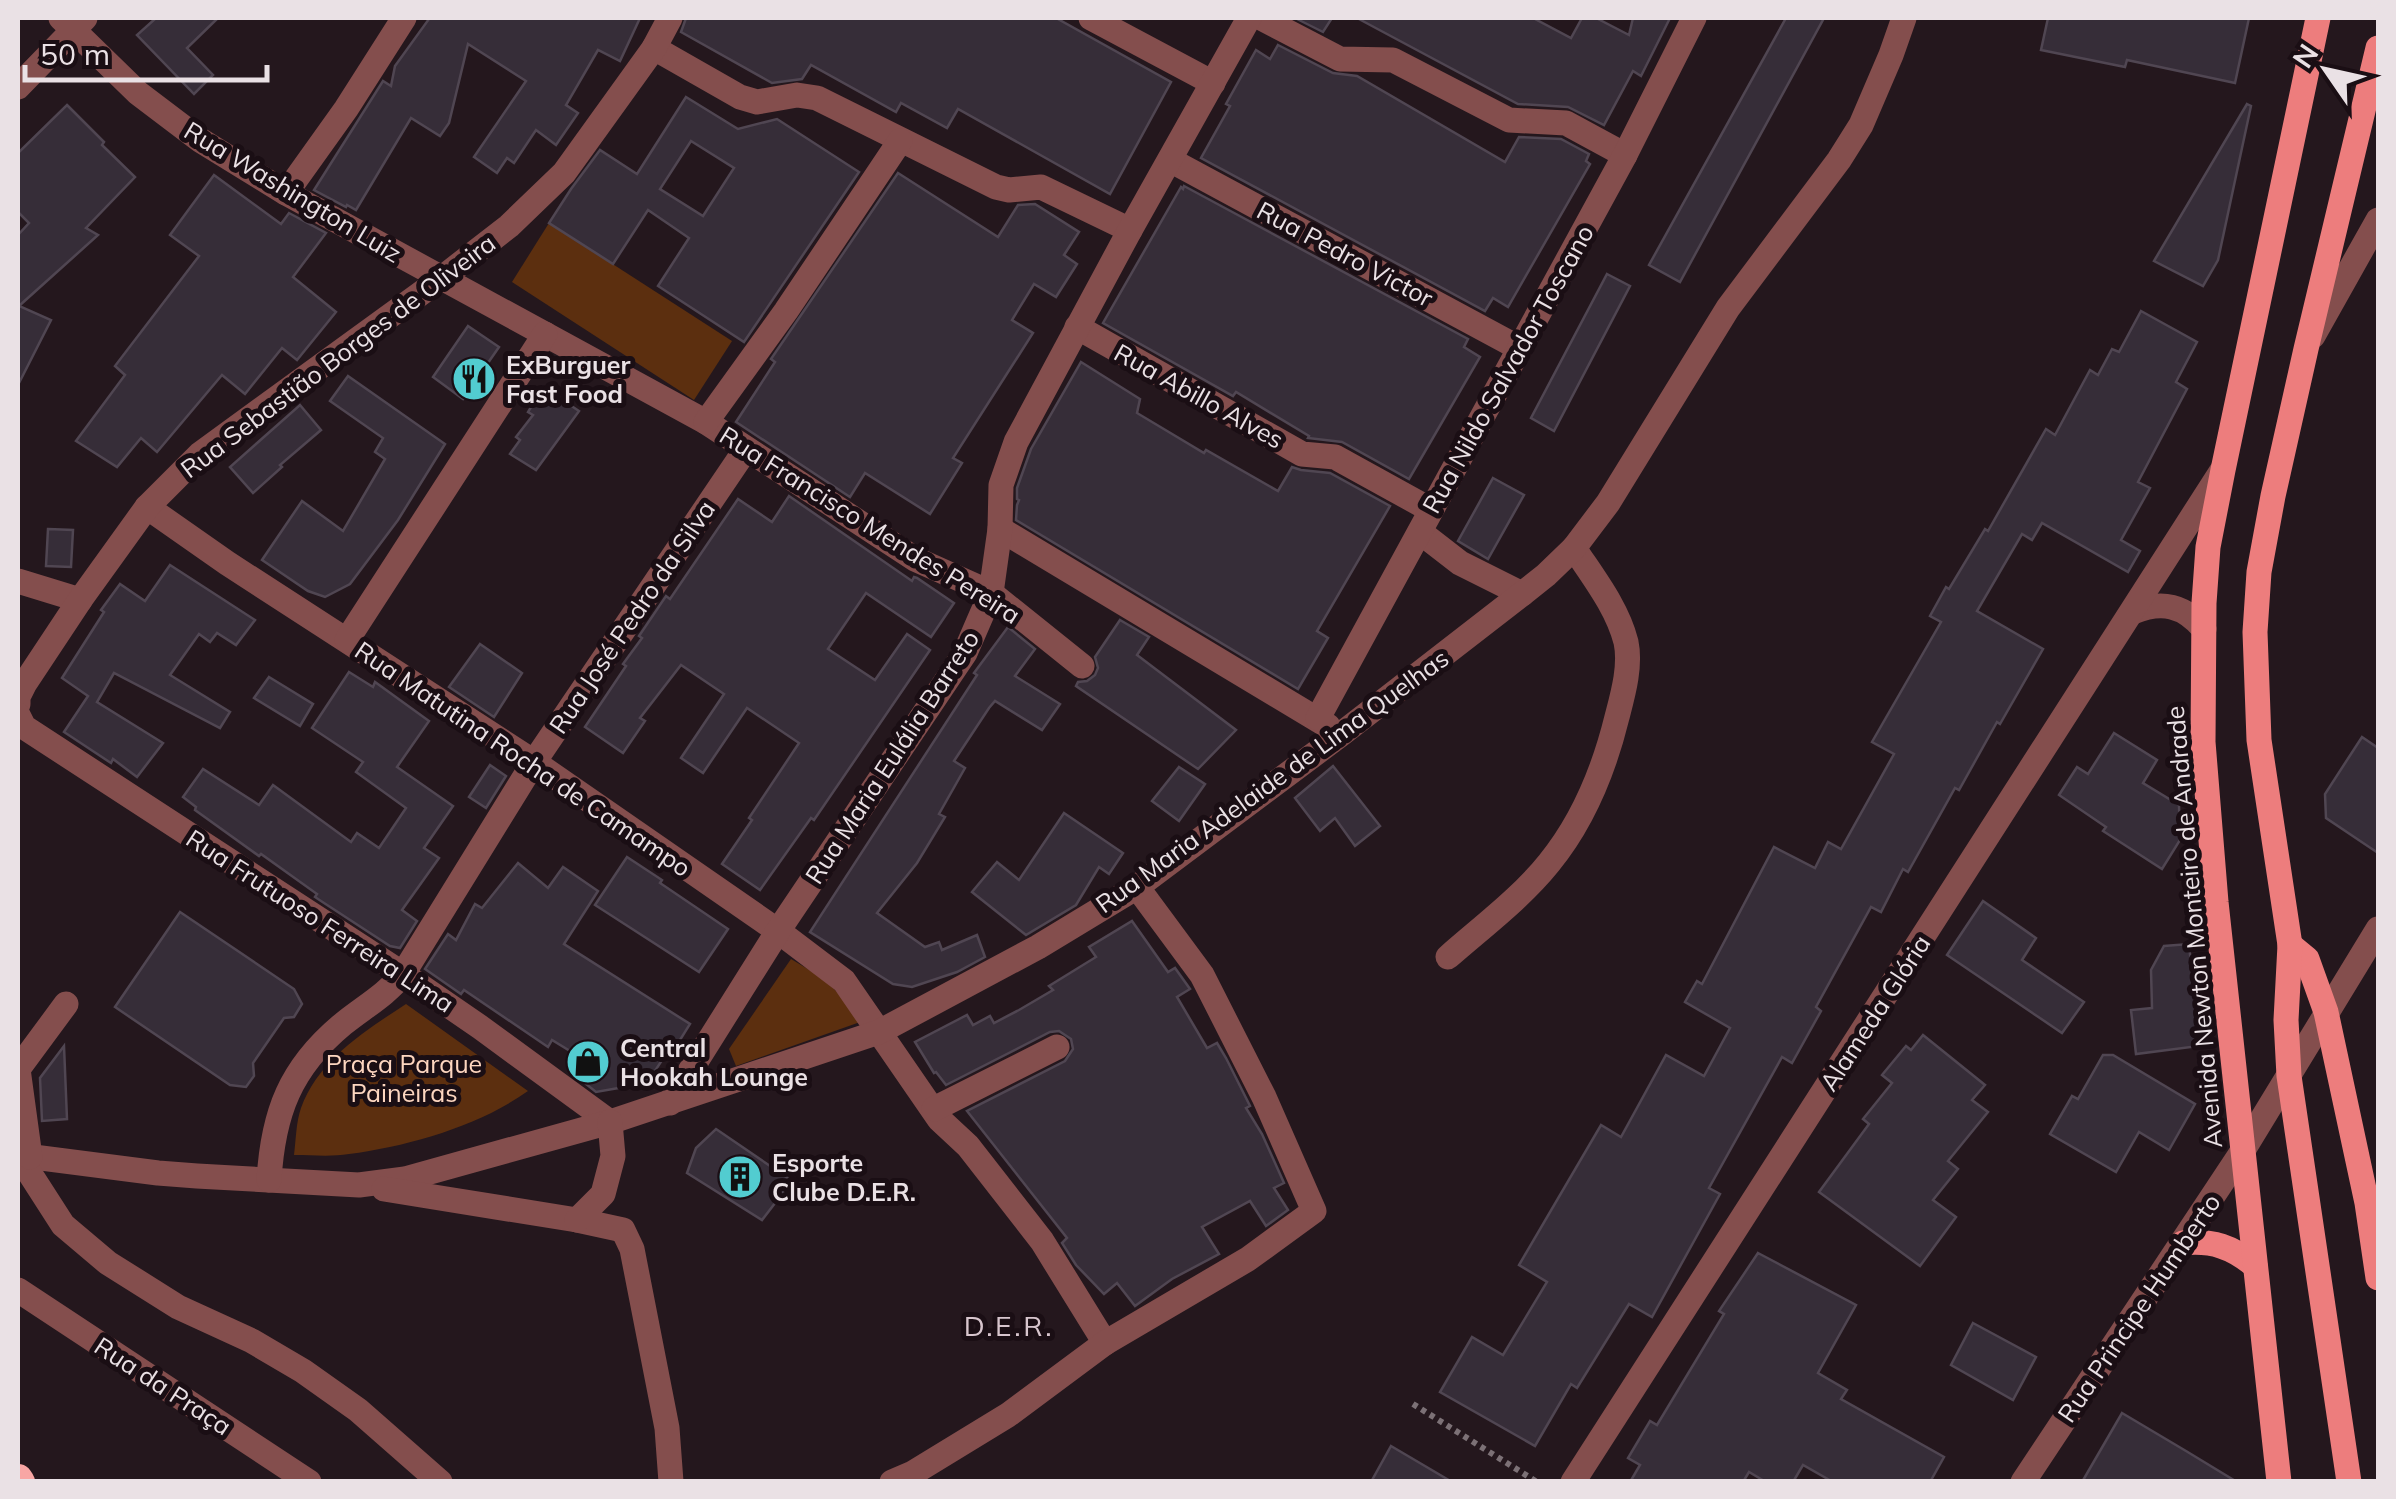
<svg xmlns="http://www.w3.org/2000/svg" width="2396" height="1499" viewBox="0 0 2396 1499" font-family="Mulish,sans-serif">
<rect width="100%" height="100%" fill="#24171d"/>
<!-- green -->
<g fill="#5c2f0f">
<polygon points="549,223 732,341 694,400 512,282"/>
<polygon points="791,959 826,980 863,1021 736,1066 729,1049"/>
<path d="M406,1004L528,1091C479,1126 409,1146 349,1154C331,1157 312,1155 294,1155C296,1140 296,1122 301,1108C319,1059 365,1031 406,1004Z"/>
</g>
<!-- building -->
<g fill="#362d38" stroke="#504652" stroke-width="2.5" fill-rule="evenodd">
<polygon points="156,18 218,18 187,48 213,75 194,94 137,35"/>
<polygon points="426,18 640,18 620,61 598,50 566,105 578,113 556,145 536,130 514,163 507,158 497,173 474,157 526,81 468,44 449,123 440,136 411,118 356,210 347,205 346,207 314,190 383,81 391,86 395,66 429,19"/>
<polygon points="686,18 1056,18 1171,82 1110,194 958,109 947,128 901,103 896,112 811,65 802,79 772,83 681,32"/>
<polygon points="1295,18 1332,18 1323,32"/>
<polygon points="1357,18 1533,18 1571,38 1582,18 1596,18 1629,35 1633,18 1670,18 1641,76 1633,71 1604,125 1568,107 1518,104"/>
<polygon points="1786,18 1824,18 1680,282 1649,265"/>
<polygon points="2048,18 2249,18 2235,83 2127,60 2125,67 2041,50"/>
<polygon points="1278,45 1333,73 1357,76 1505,162 1519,137 1561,139 1589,154 1586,161 1590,164 1508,307 1493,298 1485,311 1201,158 1230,106 1226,104 1256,50 1270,59"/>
<path d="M686,97L738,129L777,119L859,172L744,342L658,286L689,238L648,210L613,264L549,223L571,189L600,150L637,174ZM691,141L734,168L703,216L660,189Z"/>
<polygon points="2247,104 2251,106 2218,260 2203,286 2154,261"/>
<polygon points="67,105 104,142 102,145 135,177 86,228 98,235 19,306 51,320 18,385 18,235 29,223 18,212 18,153"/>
<polygon points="898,173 998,237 1018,205 1035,204 1079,232 1064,255 1077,264 1056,297 1034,284 1012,320 1033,333 953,458 962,463 930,514 865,473 850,497 736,422 775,362 771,359"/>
<polygon points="214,175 281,224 289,213 326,233 293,277 336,312 297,360 282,348 245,394 222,375 157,452 141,438 117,467 76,441 125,375 115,366 199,256 170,235"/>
<polygon points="1184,186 1468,339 1464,347 1480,357 1409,479 1342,442 1308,438 1309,436 1236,392 1233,396 1103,323 1181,187 1183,189"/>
<polygon points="1607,274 1630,286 1554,431 1531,418"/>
<polygon points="2141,311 2197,342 2176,382 2187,389 2138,482 2150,488 2121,540 2140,551 2128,572 2042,523 2032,540 2022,534 1977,611 2043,649 2000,724 1997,722 1959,790 1955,788 1908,872 1903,869 1881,912 1871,907 1816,1007 1821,1011 1792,1063 1782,1057 1709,1188 1720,1194 1652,1317 1629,1304 1577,1388 1571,1384 1535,1446 1440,1392 1472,1337 1503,1355 1547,1282 1519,1265 1601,1125 1621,1137 1666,1055 1704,1076 1730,1028 1685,1002 1697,981 1702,984 1774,847 1815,868 1828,842 1841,849 1894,754 1872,742 1941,622 1930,616 1946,587 1949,589 1985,529 1988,531 2046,429 2055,435 2090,370 2098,375 2112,349 2119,352"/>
<polygon points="468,326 499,347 463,399 433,377"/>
<polygon points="1081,362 1140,399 1137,413 1204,453 1206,450 1278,491 1292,467 1301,470 1330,473 1390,506 1317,631 1328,638 1298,689 1016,520 1017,505 1019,500 1017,499 1017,488 1031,449"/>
<polygon points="348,376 445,444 398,520 350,584 325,597 308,591 262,560 302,501 343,531 385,459 375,452 383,438 330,401"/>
<polygon points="543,387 579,411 536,470 510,454 520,440 516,437 533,415 528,412"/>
<polygon points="300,405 321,430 280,465 282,467 253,493 230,467"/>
<polygon points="1493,478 1524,495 1488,559 1458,541"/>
<polygon points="789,496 912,581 914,577 917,578 954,603 931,637 866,593 828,649 875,680 907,634 930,650 814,820 811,818 760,890 722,864 752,820 749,818 799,743 747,708 703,773 681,758 724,694 681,665 640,718 645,721 623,753 585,727 626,666 623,664 642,638 639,636 666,596 670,599 738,499 772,522"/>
<polygon points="48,529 73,530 71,567 46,566"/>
<polygon points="170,565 255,620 236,645 217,633 210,642 199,634 170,675 230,712 220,728 114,673 97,702 163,743 137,777 113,759 111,763 64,732 88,696 62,678 104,612 101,610 120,584 145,601"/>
<polygon points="1120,620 1149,637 1137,655 1236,730 1198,769 1076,686 1078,682 1087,681 1095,675 1098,668 1095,657"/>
<polygon points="1008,627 1035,649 1015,676 1060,704 1042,730 995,701 989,708 954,761 965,768 939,814 945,817 917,863 877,913 925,947 939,942 942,950 977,935 985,957 957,972 912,987 893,984 810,932 977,675 974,673"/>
<polygon points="480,644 522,673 494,717 449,687"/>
<polygon points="349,672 373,687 375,682 429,721 397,767 453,806 424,848 439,858 402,910 417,921 400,948 390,946 321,901 315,897 317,894 261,854 259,856 195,810 196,807 183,797 203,769 259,805 273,785 351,842 357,833 379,848 406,808 356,772 363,762 312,728"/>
<polygon points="269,677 313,704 300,726 254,698"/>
<polygon points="2114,733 2157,760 2143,783 2179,805 2180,840 2162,869 2103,831 2106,827 2059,795 2077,767 2088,774"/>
<polygon points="2362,737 2378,748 2378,853 2326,818 2325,794"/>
<polygon points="490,765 506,776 486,808 469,797"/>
<polygon points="1333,766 1380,826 1355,846 1335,818 1320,831 1295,798"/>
<polygon points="1179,767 1205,784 1179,821 1152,801"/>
<polygon points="1064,813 1123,853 1109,874 1099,867 1076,905 1026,935 972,892 997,862 1019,880"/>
<polygon points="627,857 662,880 660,883 728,929 699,972 595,905"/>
<polygon points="518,863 548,888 563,867 598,891 564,944 690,1024 670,1056 666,1054 647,1083 596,1092 586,1084 596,1067 552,1040 548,1047 464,990 461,994 425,969 448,934 456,940 475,904 482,908"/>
<polygon points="1983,901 2036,938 2022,960 2084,1002 2062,1033 1947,955"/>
<polygon points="180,912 294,989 302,1004 294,1017 284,1018 253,1063 254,1076 246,1087 230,1085 115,1007"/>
<polygon points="1132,921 1168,972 1175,968 1190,989 1177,997 1207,1048 1217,1043 1226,1058 1250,1106 1246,1108 1262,1134 1284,1183 1274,1188 1288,1210 1266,1226 1250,1201 1202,1227 1219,1254 1172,1279 1135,1306 1117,1283 1104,1294 1076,1265 1062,1243 1067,1238 967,1111 1065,1061 1073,1049 1071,1039 1059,1031 1050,1032 946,1085 936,1072 934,1073 915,1042 967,1015 973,1025 990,1016 994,1023 1019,1010 1053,990 1049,986 1096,957 1089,947"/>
<polygon points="2189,944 2199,1046 2136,1054 2131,1010 2152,1008 2151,970 2164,946"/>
<polygon points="1923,1035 1985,1085 1972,1100 1988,1112 1948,1161 1958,1169 1933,1200 1956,1217 1920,1266 1819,1192 1869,1124 1863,1119 1892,1083 1882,1075 1906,1046 1911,1050"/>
<polygon points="64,1046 67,1119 42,1121 40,1078"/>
<polygon points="2103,1055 2113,1055 2195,1104 2169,1150 2139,1132 2116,1172 2050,1134 2072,1096 2078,1099"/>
<polygon points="716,1129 792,1181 762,1220 687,1173 696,1148"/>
<polygon points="1758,1253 1856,1305 1818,1373 1847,1390 1841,1399 1944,1457 1930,1482 1833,1482 1803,1465 1793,1482 1766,1482 1749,1472 1743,1482 1630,1482 1640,1465 1628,1458 1650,1421 1657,1425 1724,1314 1719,1311"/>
<polygon points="1973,1323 2036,1357 2013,1400 1951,1365"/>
<polygon points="2122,1413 2186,1451 2237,1482 2082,1482"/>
<polygon points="1391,1446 1452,1482 1371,1482"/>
</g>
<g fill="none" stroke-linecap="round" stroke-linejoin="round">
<!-- path -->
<polyline stroke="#7c7176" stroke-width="6" stroke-dasharray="5 5" stroke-linecap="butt" points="1413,1404 1537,1482"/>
<!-- minor -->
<g stroke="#844e4d" stroke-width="25">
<polyline points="61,18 138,93 200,140 286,193 706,422 915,559 991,593 1082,666"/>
<polyline points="1091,18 1213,83"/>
<polyline points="1261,18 1340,59 1393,60 1509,120 1566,123 1625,155"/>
<polyline points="654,48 740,97 757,102 797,95 817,98 996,187 1009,190 1041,187 1130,230"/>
<polyline points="18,87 85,18"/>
<polyline points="1170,160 1519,348"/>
<polyline points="286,193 346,109 404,18"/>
<polyline points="1077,327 1302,454 1335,457 1431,510"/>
<polyline points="2313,336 2378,220"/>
<polyline points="706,422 786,311 900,141"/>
<polyline points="147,507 227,563 534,762 778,931 844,981 939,1119 968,1146 1042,1241 1105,1343"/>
<polyline points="1000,529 1328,726"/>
<polyline points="1420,532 1460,563 1522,594"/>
<polyline points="18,581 80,600"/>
<path d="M2133,612C2162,600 2184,605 2204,629"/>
<polyline points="347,640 545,334"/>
<polyline points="18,704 18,697 25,683 80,600 147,507 200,454 442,278 509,226 564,173 654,48 670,18"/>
<polyline points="18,715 24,727 403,974 480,1027 610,1122"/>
<polyline points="1318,718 1625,155 1694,18"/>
<path d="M1448,957C1482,927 1521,898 1549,863C1584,820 1604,770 1617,717C1623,694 1631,666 1626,642C1617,607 1593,577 1574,548"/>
<polyline points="670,1103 778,931 965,653 991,593 1000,529 1001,485 1016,442 1130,230 1249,18"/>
<polyline points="934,1109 1057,1047"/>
<polyline points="18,1155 158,1173 197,1176 359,1185 405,1179 610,1122 879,1032 1038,947 1137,887 1340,735 1522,594 1546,575 1574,548 1608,503 1728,308 1839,160 1861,125 1891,55 1904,18"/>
<polyline points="18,1155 63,1225 108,1263 178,1307 252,1341 303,1371 358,1410 440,1482"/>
<polyline points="30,1157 18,1069 66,1004"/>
<path d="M269,1180C273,1113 290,1068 343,1024C364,1007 386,995 403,974L534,762L746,449"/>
<polyline points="384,1189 577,1220 623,1230 632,1249 667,1428 671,1482"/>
<polyline points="577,1220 603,1194 613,1156 610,1122"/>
<polyline points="18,1290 309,1482"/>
<polyline points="892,1482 913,1473 1008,1415 1105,1343 1248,1259 1314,1211 1264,1097 1202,975 1137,887"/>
<polyline points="1573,1482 2221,472"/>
<polyline points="2023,1482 2242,1152 2378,929"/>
</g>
<!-- major -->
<g stroke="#ed7d7d" stroke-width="25">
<polyline points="2290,945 2307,959 2326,1012 2367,1203 2378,1278"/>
<path d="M2183,1243C2212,1240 2233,1247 2255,1266"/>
<polyline points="2279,1482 2216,902 2203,742 2204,603 2208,547 2223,470 2318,18"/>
<polyline points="2349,1482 2289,1076 2286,1020 2290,945 2259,740 2255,632 2259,572 2273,496 2306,349 2378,48"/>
</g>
<!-- highway -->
<polyline stroke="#f8a6a4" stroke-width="30" points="18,1479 20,1482"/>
</g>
<!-- icons -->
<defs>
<symbol id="restaurant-disc" viewBox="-11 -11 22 22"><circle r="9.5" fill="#52ccd0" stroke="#1a0e14"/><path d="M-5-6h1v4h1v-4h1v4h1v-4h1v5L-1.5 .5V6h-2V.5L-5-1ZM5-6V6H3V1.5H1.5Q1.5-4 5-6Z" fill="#111"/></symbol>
<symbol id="shop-disc" viewBox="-11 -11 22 22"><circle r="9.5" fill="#52ccd0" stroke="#1a0e14"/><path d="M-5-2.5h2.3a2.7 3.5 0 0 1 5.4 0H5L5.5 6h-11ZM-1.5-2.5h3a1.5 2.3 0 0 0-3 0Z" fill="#111"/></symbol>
<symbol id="building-disc" viewBox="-11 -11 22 22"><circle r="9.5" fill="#52ccd0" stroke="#1a0e14"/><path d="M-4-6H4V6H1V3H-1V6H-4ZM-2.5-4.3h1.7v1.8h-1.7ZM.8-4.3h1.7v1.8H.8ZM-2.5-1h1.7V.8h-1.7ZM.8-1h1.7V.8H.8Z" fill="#111"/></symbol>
</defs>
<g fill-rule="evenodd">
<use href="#restaurant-disc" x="449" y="354" width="50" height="50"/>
<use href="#shop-disc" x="563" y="1037" width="50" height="50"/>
<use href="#building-disc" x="715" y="1152" width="50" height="50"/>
</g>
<g text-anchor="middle" stroke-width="10" stroke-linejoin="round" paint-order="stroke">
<!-- street labels -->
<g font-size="25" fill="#eae1e5" stroke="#1a0e14">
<text transform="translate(293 192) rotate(31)" y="9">Rua Washington Luiz</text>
<text transform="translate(1345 254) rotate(28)" y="9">Rua Pedro Victor</text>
<text transform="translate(338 356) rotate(-37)" y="9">Rua Sebastião Borges de Oliveira</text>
<text transform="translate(1508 369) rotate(-61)" y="9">Rua Nildo Salvador Toscano</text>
<text transform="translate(1199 396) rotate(29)" y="9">Rua Abillo Alves</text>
<text transform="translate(870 525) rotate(32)" y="9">Rua Francisco Mendes Pereira</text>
<text transform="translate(632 617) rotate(-56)" y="9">Rua José Pedro da Silva</text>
<text transform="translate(892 757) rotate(-57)" y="9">Rua Maria Eulália Barreto</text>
<text transform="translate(523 759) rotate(34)" y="9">Rua Matutina Rocha de Camampo</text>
<text transform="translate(1272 781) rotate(-36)" y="9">Rua Maria Adelaide de Lima Quelhas</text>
<text transform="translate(320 921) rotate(33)" y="9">Rua Frutuoso Ferreira Lima</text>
<text transform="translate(2194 927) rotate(-95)" y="9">Avenida Newton Monteiro de Andrade</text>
<text transform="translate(1875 1013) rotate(-57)" y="9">Alameda Glória</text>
<text transform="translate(2139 1308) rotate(-56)" y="9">Rua Principe Humberto</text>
<text transform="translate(163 1386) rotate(33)" y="9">Rua da Praça</text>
</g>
<!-- poi labels -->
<g font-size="25" font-weight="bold" fill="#eae1e5" stroke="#1a0e14" text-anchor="start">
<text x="506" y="374">ExBurguer<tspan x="506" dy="29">Fast Food</tspan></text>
<text x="620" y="1057">Central<tspan x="620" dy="29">Hookah Lounge</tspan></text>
<text x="772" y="1172">Esporte<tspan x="772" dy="29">Clube D.E.R.</tspan></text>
</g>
<!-- park labels -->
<g font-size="25" fill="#fdd6c0" stroke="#1a0e14">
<text x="404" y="1073">Praça Parque<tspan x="404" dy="29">Paineiras</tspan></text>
</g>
<!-- neighbourhood labels -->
<g font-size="28" letter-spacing="2.5" fill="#d7c5cd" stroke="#1a0e14">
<text x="1009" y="1336">D.E.R.</text>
</g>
</g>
<!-- border -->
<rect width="2396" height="1499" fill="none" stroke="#eae1e5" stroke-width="40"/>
<!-- north arrow -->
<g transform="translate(2326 70) rotate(304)" stroke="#1a0e14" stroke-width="8" paint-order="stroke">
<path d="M0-8L18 38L0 25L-18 38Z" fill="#eae1e5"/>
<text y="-15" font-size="28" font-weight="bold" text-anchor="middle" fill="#eae1e5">N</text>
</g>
<!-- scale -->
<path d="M25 65v15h242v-15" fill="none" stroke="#eae1e5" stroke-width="5"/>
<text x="40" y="65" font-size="30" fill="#eae1e5" stroke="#1a0e14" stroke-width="8" paint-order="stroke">50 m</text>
</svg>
